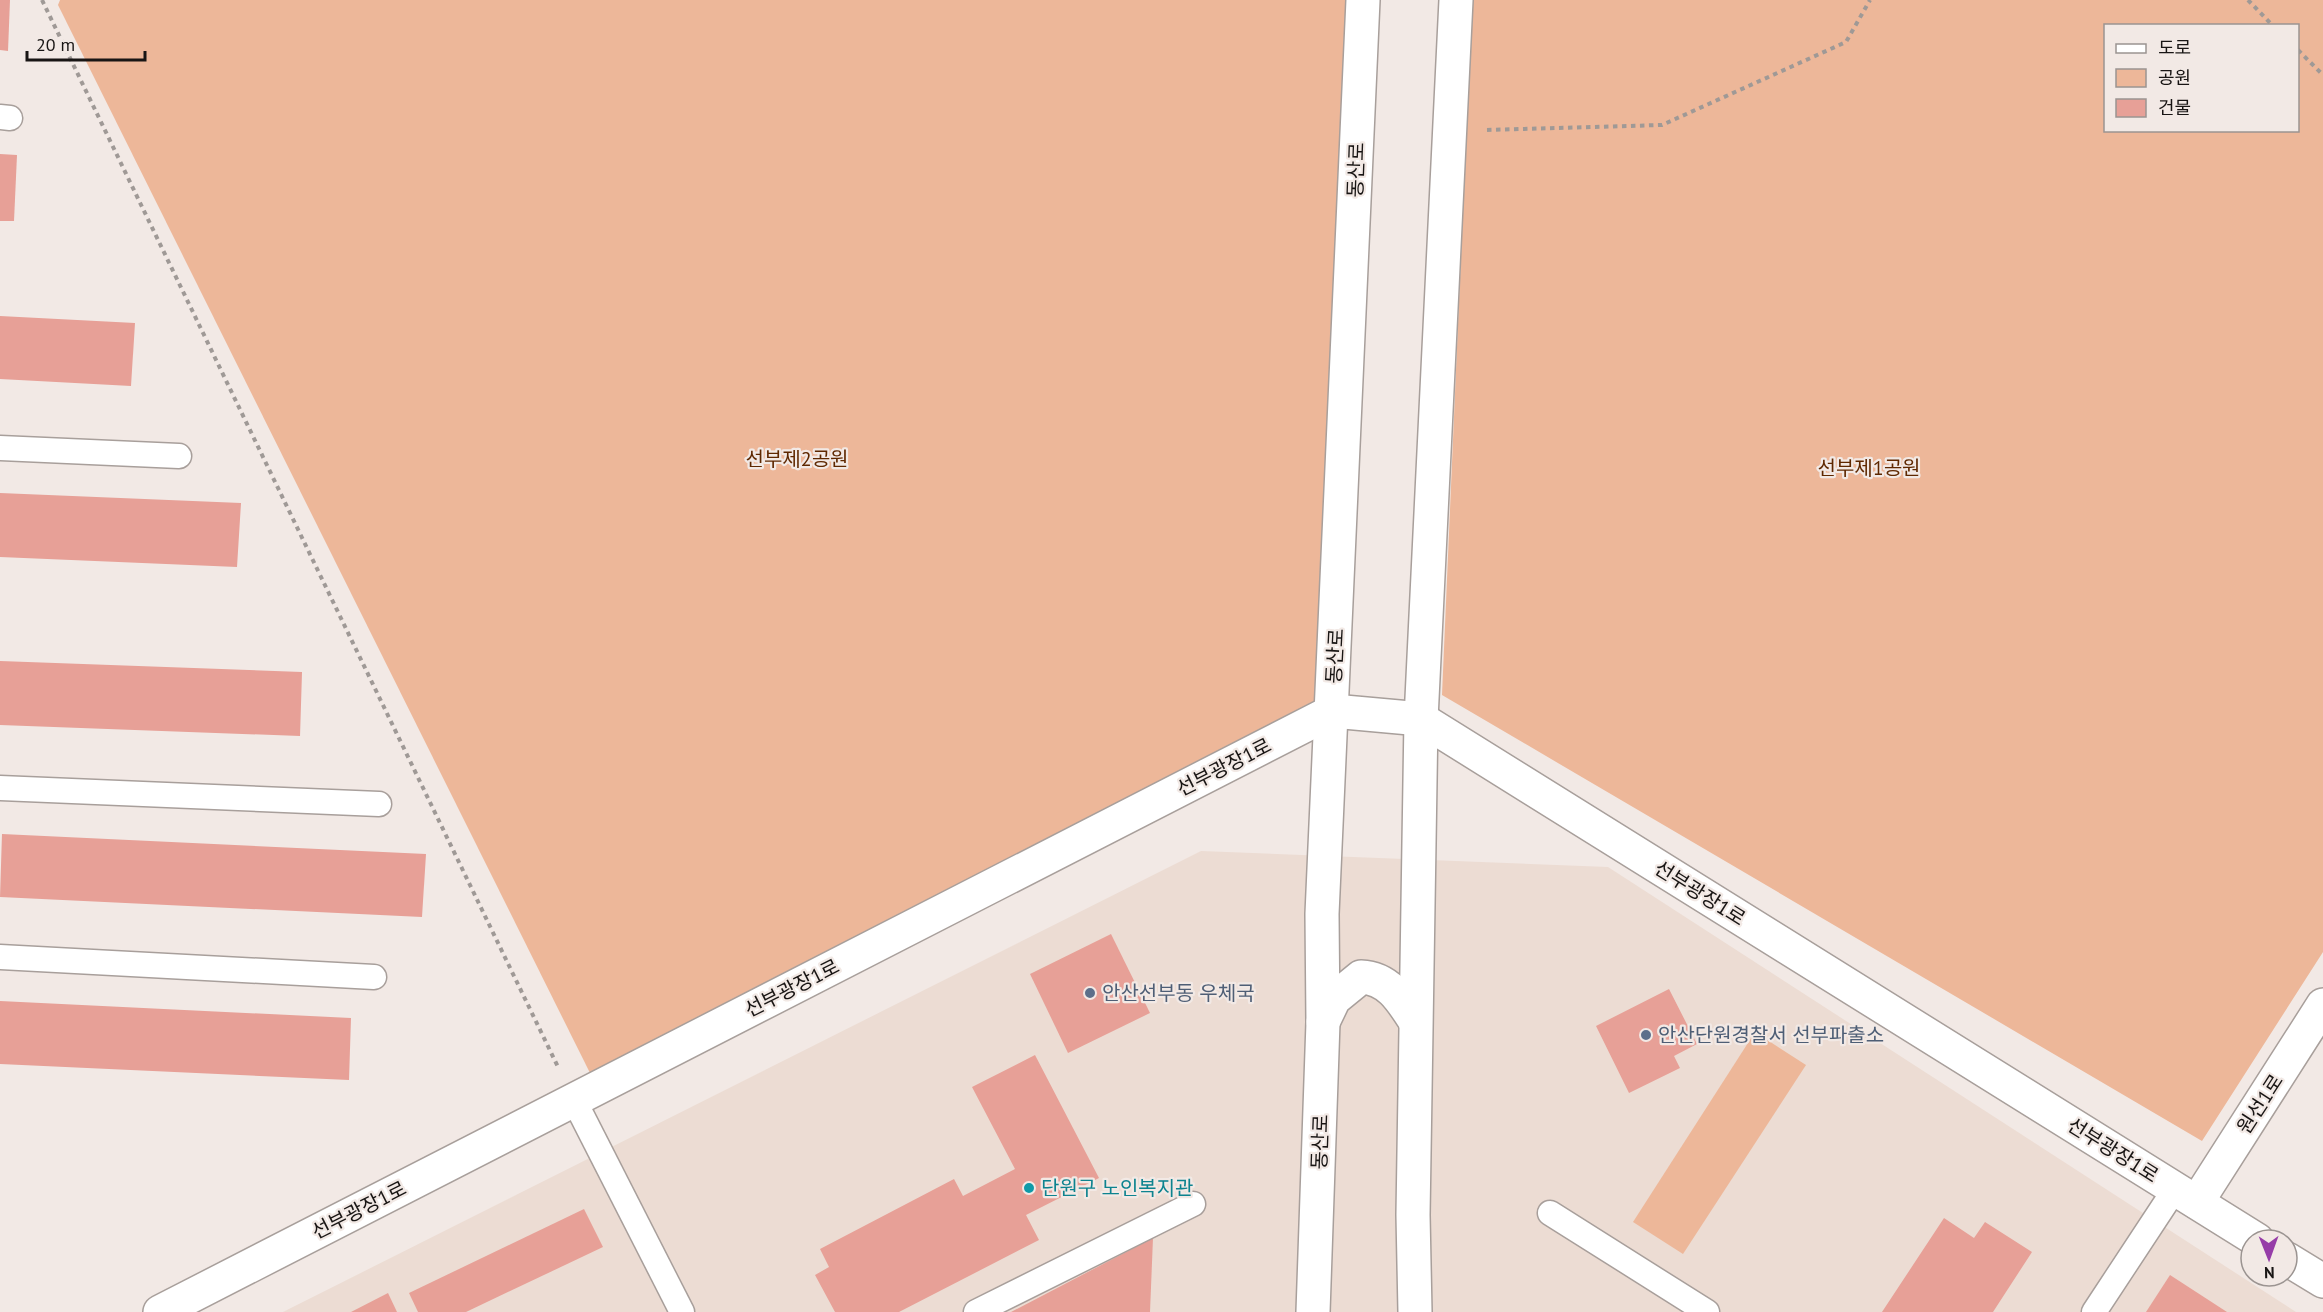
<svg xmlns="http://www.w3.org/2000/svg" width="2323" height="1312" viewBox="0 0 2323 1312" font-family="'PT Sans','Noto Sans KR',sans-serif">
<rect width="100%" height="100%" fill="#f2e9e5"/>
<!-- built -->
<polygon fill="#ecdcd3" points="1201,851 1608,867 2296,1312 283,1312"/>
<!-- green -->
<g fill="#edb799" fill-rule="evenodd">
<polygon points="60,0 1356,0 1326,701 595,1083 58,5"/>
<path d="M1472,0H2323V952L2202,1141L1442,695ZM2106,26H2298V130H2106Z"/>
<polygon points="1755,1032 1806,1065 1683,1254 1633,1222"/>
</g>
<!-- building -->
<g fill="#e7a097">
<polygon points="0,0 10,0 8,51 0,50"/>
<polygon points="0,154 17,155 14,221 0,221"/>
<polygon points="0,316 135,323 131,386 0,379"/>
<polygon points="0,493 241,503 237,567 0,557"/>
<polygon points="0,661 302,672 300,736 0,725"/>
<polygon points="2,834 426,854 422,917 0,897"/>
<polygon points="1111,934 1150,1013 1068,1053 1030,974"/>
<polygon points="1669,989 1697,1044 1674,1056 1680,1068 1629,1093 1596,1026"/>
<polygon points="0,1001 351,1018 349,1080 0,1064"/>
<polygon points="1035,1055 1099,1178 1026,1215 1039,1240 899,1312 835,1312 815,1275 829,1267 820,1249 954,1179 963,1196 1015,1169 972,1087"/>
<polygon points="584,1209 603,1247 466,1312 418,1312 409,1293"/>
<polygon points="1944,1218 1974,1238 1985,1222 2032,1252 1993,1312 1882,1312"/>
<polygon points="1153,1238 1150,1312 1011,1312"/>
<polygon points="2170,1275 2227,1312 2146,1312"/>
<polygon points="388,1293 397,1312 351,1312"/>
</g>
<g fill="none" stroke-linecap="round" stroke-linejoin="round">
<defs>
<g id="service">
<polyline points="0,117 10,118"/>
<polyline points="0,448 179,456"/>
<polyline points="0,788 379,804"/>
<polyline points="0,957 374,977"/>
<polyline points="574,1100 682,1312"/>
<polyline points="1550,1213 1707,1312"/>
<polyline points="976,1312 1193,1204"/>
<polyline points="2094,1312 2175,1189"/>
</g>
<g id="tertiary">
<path d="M1323,1022L1334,999L1361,977C1388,978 1401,999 1415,1021"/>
<polyline points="2197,1202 2323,1005"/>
<polyline points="2287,1259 2323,1281"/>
<polyline points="160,1312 1333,711 1421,719 2257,1240"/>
<polyline points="1313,1312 1323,1022 1322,914 1363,0"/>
<polyline points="1415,1312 1413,1215 1421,719 1456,0"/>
</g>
</defs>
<!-- service casing -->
<use href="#service" stroke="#a89f9b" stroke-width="27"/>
<!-- tertiary casing -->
<use href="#tertiary" stroke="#a89f9b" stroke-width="36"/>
<!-- path -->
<g stroke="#9f9996" stroke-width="4" stroke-dasharray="4.5 4.5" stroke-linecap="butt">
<polyline points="42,0 558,1067"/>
<polyline points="2248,0 2273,26"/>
<polyline points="2298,50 2323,75"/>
<polyline points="1487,130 1662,125 1846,42 1870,0"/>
</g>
<!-- service -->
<use href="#service" stroke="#fff" stroke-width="24"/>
<!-- tertiary -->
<use href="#tertiary" stroke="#fff" stroke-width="33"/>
</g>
<!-- markers -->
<g fill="#5c6f8a" stroke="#f2e9e5" stroke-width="2">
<circle cx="1090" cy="993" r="6"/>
<circle cx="1646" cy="1035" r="6"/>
</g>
<circle fill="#0f9aa8" stroke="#f2e9e5" stroke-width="2" cx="1029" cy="1188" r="6"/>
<g text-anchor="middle" stroke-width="4.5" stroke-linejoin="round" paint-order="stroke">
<!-- street labels -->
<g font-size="20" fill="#181514" stroke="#f2e9e5">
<text transform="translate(1356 170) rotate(-88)" y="7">동산로</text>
<text transform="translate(1335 656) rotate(-87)" y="7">동산로</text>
<text transform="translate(1224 767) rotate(-27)" y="7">선부광장1로</text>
<text transform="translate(1700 893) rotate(32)" y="7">선부광장1로</text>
<text transform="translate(792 988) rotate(-27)" y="7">선부광장1로</text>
<text transform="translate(2260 1104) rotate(-57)" y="7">원선1로</text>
<text transform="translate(1320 1142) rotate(-88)" y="7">동산로</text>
<text transform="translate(2113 1150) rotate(32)" y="7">선부광장1로</text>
<text transform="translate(359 1210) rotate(-27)" y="7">선부광장1로</text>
</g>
<!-- park labels -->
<g font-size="20" fill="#5f2800" stroke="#f2e9e5">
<text x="797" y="466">선부제2공원</text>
<text x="1869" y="475">선부제1공원</text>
</g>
<!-- service labels -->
<g font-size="20" fill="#4e5e75" stroke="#f2e9e5" text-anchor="start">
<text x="1102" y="1000">안산선부동 우체국</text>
<text x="1658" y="1042">안산단원경찰서 선부파출소</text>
</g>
<!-- culture labels -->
<g font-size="20" fill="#0d838f" stroke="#f2e9e5" text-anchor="start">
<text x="1041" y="1195">단원구 노인복지관</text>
</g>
</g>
<!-- legend -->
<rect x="2104" y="24" width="195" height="108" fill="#f2e9e5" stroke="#9b9491" stroke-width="1.5"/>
<rect x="2116" y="44" width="30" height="9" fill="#ffffff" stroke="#9b9491" stroke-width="1.5"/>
<text x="2158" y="54" font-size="18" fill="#181514">도로</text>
<rect x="2116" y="69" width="30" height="18" fill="#edb799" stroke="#9b9491" stroke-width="1.5"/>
<text x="2158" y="84" font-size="18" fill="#181514">공원</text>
<rect x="2116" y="99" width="30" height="18" fill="#e7a097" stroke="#9b9491" stroke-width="1.5"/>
<text x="2158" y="114" font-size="18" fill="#181514">건물</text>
<!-- north arrow -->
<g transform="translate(2269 1258) rotate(179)"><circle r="28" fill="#f2e9e5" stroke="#9b9491" stroke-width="1.5"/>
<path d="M0-4.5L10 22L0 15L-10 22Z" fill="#963da8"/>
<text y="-9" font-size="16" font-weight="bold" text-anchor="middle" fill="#181514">N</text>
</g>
<!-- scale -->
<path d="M27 51v9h118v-9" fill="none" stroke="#181514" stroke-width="3"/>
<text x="36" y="51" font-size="18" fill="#181514" stroke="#f2e9e5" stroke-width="4.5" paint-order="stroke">20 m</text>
</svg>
